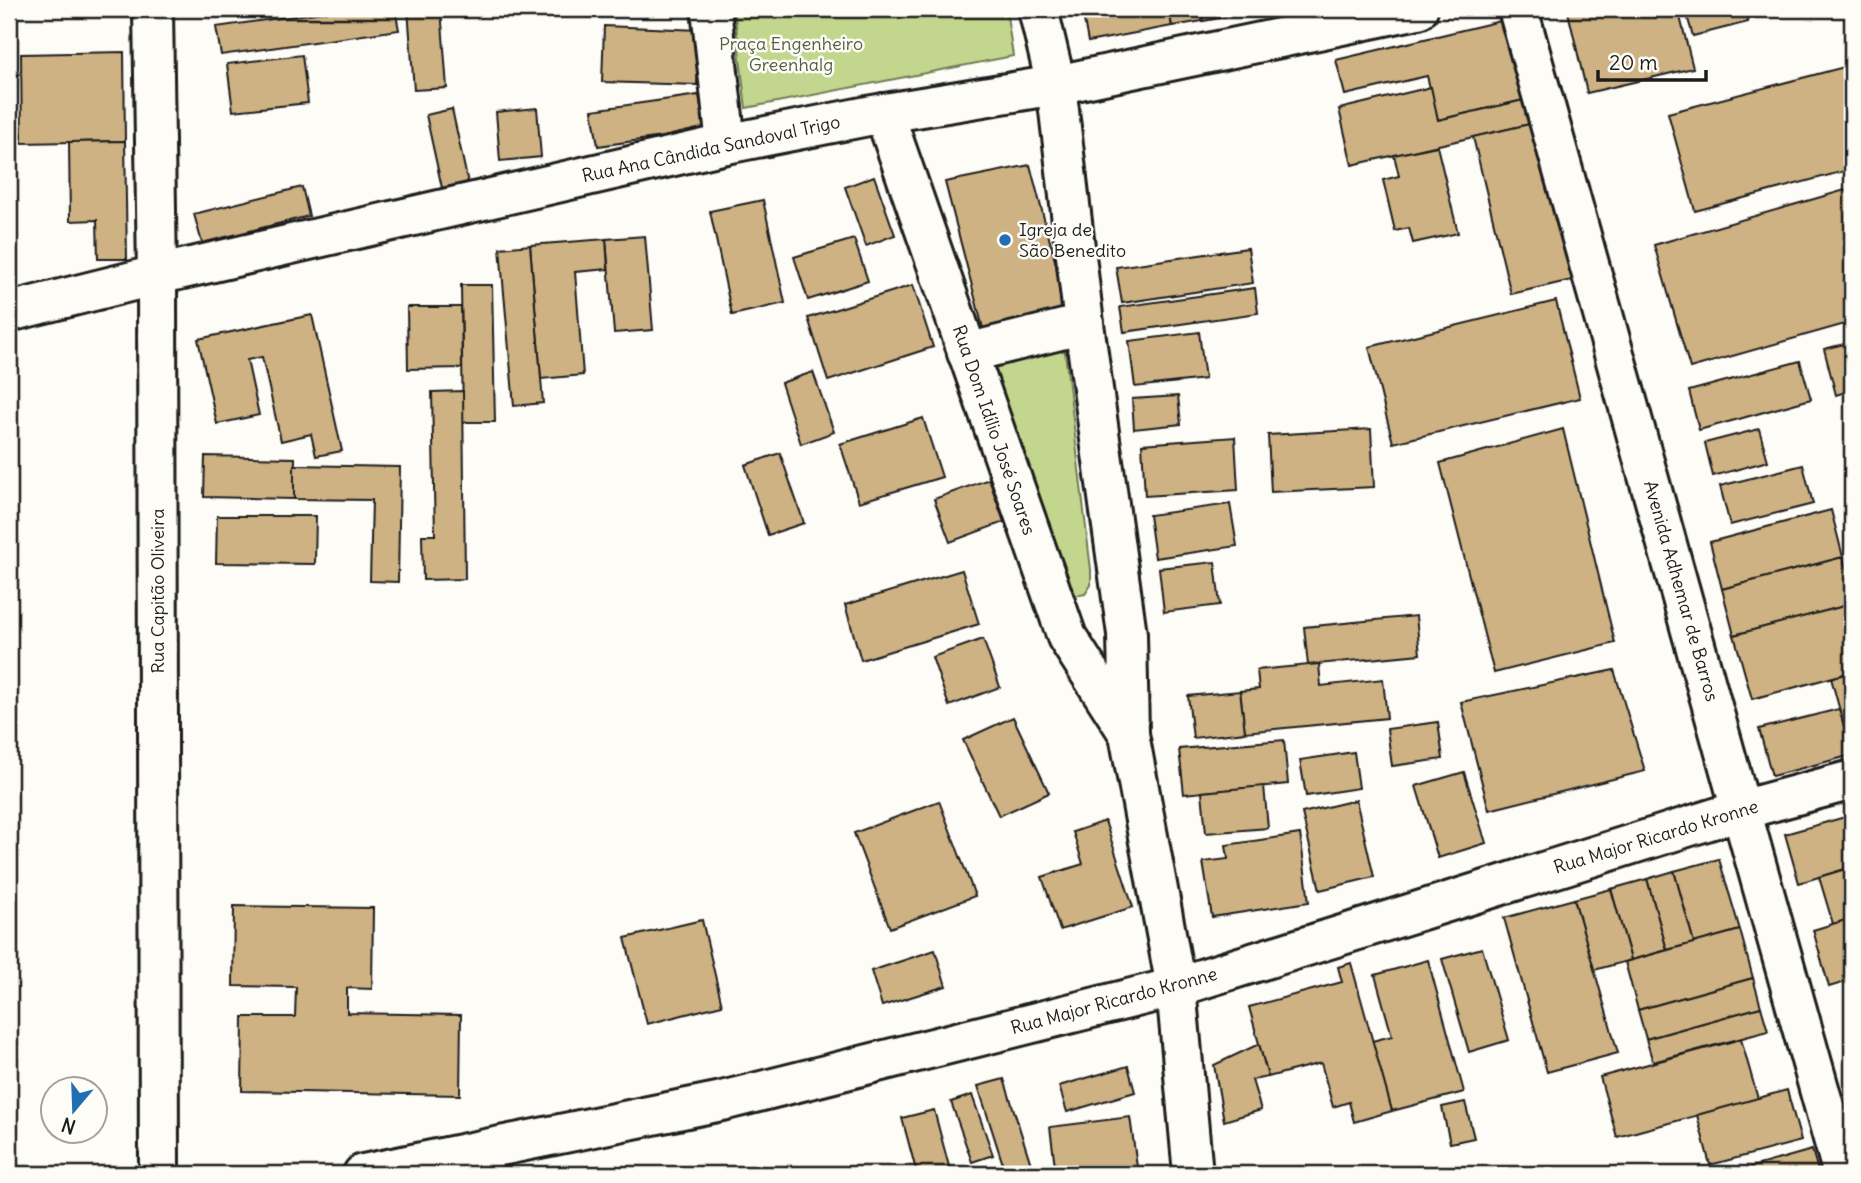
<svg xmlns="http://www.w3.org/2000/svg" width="1861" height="1183" viewBox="0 0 1861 1183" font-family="Delius,sans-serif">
<rect width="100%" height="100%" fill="#fdfcf7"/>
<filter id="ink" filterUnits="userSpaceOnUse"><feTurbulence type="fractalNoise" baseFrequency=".0143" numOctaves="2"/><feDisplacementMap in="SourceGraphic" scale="14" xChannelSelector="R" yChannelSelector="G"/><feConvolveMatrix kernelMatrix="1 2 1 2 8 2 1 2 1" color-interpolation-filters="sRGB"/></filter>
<g filter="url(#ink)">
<!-- green -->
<g fill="#c2d78d" stroke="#6f7a54" stroke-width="2">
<polygon points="734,9 1006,9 1013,56 746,108"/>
<polygon points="1055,345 1065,352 1091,570 1091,585 1085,594 1074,596 1066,584 987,365"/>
</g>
<!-- building -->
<g fill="#ceb283" stroke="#1c1c1c" stroke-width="2">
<polygon points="345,9 395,9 399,30 221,55 216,27"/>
<polygon points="408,9 441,9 447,88 414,90"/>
<polygon points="1082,9 1169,9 1172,26 1088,42"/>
<polygon points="1169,9 1200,9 1203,21 1172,26"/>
<polygon points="1200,9 1271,9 1203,21"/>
<polygon points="1583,9 1678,9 1693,68 1587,93 1568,12"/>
<polygon points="1685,9 1745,9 1748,22 1693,36"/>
<polygon points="1509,19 1528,99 1438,120 1427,76 1345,95 1336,60"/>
<polygon points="604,26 699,30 697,85 602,82"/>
<polygon points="124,52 125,141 22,143 21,54"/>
<polygon points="302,55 308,103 233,111 227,64"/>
<polygon points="1852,65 1852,169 1695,211 1668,113"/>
<polygon points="1431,87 1438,120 1528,99 1534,123 1352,165 1339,109"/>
<polygon points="699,95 705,131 598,146 592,110"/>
<polygon points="537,108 541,157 500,161 496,112"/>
<polygon points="452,109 468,183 442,188 426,115"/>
<polygon points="1534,123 1572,280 1511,294 1473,137"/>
<polygon points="125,141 127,259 98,259 97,220 70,221 69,142"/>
<polygon points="1437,146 1458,233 1413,243 1409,228 1395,231 1383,180 1399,176 1394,155"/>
<polygon points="1030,165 1070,318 985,336 945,182"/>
<polygon points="874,176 895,235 866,246 845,187"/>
<polygon points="302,187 309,216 202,243 194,214"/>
<polygon points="1852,188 1852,322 1690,368 1654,245"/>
<polygon points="763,200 785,303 732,315 710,211"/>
<polygon points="645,236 653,330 614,333 606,239"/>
<polygon points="606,239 608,269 575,272 583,375 541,379 530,245"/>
<polygon points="854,239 868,281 808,300 794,257"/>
<polygon points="530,245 543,403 514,406 500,248"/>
<polygon points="1248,248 1253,283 1122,303 1116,267"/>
<polygon points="461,285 492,285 495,422 463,422"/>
<polygon points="913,285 933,347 828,381 808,318"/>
<polygon points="1255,288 1258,313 1124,332 1120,307"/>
<polygon points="1556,301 1580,398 1393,443 1369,347"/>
<polygon points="407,307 461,307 462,368 408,369"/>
<polygon points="312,315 342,451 316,456 311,434 281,441 262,357 247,360 259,415 217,424 198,339"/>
<polygon points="1199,332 1205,379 1135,387 1129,341"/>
<polygon points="1852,342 1852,390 1836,395 1824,349"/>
<polygon points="1800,361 1811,399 1699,430 1689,391"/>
<polygon points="813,372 834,432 801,444 781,383"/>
<polygon points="463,391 465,579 423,580 422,535 435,535 432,392"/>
<polygon points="1178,396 1181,424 1134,429 1132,399"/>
<polygon points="923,418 942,477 859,502 840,444"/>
<polygon points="1371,429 1374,487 1271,492 1268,435"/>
<polygon points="1563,429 1615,643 1494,673 1440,463"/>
<polygon points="1759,429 1768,461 1713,476 1705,443"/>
<polygon points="1235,437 1238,490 1145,496 1142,444"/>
<polygon points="780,453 804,523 768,535 745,465"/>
<polygon points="205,456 295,458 294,499 204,497"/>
<polygon points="294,465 400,467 398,582 370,581 372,500 294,499"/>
<polygon points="1803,465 1813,504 1730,525 1720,486"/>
<polygon points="989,479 1004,522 950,542 934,499"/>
<polygon points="1230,504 1237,546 1155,558 1149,515"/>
<polygon points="1831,510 1843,557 1722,589 1710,542"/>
<polygon points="217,516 316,516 315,564 216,563"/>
<polygon points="1843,557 1852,591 1852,604 1734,635 1722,589"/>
<polygon points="1215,562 1220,605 1164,612 1159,568"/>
<polygon points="962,570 979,624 861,660 845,605"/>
<polygon points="1852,604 1852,672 1752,699 1734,635"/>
<polygon points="1416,616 1420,654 1308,665 1304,627"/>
<polygon points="983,639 1000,687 949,706 932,657"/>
<polygon points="1319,664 1321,686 1383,679 1387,718 1245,732 1240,691 1259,689 1257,670"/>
<polygon points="1614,670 1645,771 1489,810 1461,702"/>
<polygon points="1852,672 1852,755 1831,678"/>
<polygon points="1240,691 1245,732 1193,738 1188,696"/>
<polygon points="1839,709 1852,755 1772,776 1759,729"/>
<polygon points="1013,717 1049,793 999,816 963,740"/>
<polygon points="1438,722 1443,759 1392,766 1387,729"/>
<polygon points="1284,740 1288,784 1184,794 1179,749"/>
<polygon points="1354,752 1359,788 1306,796 1300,760"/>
<polygon points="1464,772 1486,843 1438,858 1416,786"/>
<polygon points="1264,786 1268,828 1206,833 1202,792"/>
<polygon points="1356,800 1374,877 1320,890 1302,813"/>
<polygon points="939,801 975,896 890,928 854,833"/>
<polygon points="1852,815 1852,867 1799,883 1785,834"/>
<polygon points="1105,821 1133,907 1060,930 1042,877 1083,864 1073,832"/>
<polygon points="1300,834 1309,902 1212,917 1203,862 1228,859 1226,845"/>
<polygon points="1719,859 1740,930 1694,943 1674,871"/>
<polygon points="1852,867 1852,918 1833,924 1819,877"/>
<polygon points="1674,871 1694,943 1667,950 1647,879"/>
<polygon points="1647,879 1667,950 1631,960 1611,889"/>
<polygon points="1611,889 1631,960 1594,970 1574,899"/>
<polygon points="1574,899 1618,1053 1547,1072 1504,918"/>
<polygon points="234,906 373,908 372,989 347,988 347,1013 461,1015 460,1095 242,1091 243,1017 295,1017 296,987 233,986"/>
<polygon points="1852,918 1852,980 1829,987 1813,930"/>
<polygon points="702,920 722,1005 647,1024 625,938"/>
<polygon points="1740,930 1753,978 1638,1010 1625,962"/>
<polygon points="1482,948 1509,1040 1469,1052 1442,959"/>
<polygon points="935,950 946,986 882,1006 871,971"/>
<polygon points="1428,960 1464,1092 1392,1111 1372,1041 1392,1036 1375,975"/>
<polygon points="1351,963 1392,1111 1354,1122 1349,1102 1333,1107 1321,1063 1268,1077 1249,1007 1342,982 1338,967"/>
<polygon points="1753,978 1761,1007 1646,1039 1638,1010"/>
<polygon points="1761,1007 1768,1031 1653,1062 1646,1039"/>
<polygon points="1741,1039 1758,1099 1617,1137 1600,1077"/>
<polygon points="1259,1044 1268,1077 1252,1080 1261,1110 1224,1121 1214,1065"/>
<polygon points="1128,1066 1135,1092 1067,1112 1059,1086"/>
<polygon points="1004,1079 1034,1174 1006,1174 978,1086"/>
<polygon points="1787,1090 1801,1141 1710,1165 1697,1115"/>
<polygon points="972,1095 993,1155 972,1162 951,1102"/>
<polygon points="1465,1102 1474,1138 1450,1143 1442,1107"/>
<polygon points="934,1110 951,1174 917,1174 902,1118"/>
<polygon points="1130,1117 1137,1167 1080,1174 1056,1174 1050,1127"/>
<polygon points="1812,1150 1819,1174 1727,1174"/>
</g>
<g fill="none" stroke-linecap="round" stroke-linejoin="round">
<defs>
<g id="minor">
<polyline points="153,9 157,275 159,1174"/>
<polyline points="711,9 726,144"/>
<polyline points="1038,9 1056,85 1084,324 1127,634 1129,734 1176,987"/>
<polyline points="1518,9 1741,810 1852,780"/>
<polyline points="884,113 1067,637 1129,734"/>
<polyline points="9,312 157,275 726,144 873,115 1056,85 1418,9"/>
<polyline points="967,353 1084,324"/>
</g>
<g id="secondary">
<polyline points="1176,987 1193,1174"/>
<polyline points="363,1174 722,1101 1176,987 1741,810 1843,1174"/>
</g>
</defs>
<!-- minor casing -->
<use href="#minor" stroke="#1c1c1c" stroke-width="44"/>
<!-- secondary casing -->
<use href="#secondary" stroke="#1c1c1c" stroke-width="44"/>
<!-- minor -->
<use href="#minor" stroke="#fdfcf7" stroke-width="38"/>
<!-- secondary -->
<use href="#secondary" stroke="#fdfcf7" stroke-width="38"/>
</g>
</g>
<!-- markers -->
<circle fill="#1f6fb2" stroke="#fdfcf7" stroke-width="2.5" cx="1005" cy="240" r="7"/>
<g text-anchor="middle" stroke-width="5" stroke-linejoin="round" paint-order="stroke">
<!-- park labels -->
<g font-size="18" fill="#565d44" stroke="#fdfcf7">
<text x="791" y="50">Praça Engenheiro<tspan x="791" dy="21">Greenhalg</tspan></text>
</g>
<!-- street labels -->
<g font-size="18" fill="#1c1c1c" stroke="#fdfcf7">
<text transform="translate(711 149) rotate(-12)" y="6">Rua Ana Cândida Sandoval Trigo</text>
<text transform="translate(994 430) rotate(71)" y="6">Rua Dom Idílio José Soares</text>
<text transform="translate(158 591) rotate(-90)" y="6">Rua Capitão Oliveira</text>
<text transform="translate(1681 591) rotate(74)" y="6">Avenida Adhemar de Barros</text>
<text transform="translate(1656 837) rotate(-17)" y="6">Rua Major Ricardo Kronne</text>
<text transform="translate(1114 1001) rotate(-15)" y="6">Rua Major Ricardo Kronne</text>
</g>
<!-- poi labels -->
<g font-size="18" fill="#1c1c1c" stroke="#fdfcf7" text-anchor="start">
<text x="1019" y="236">Igreja de<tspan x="1019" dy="21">São Benedito</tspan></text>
</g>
</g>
<!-- margin -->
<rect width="1861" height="1183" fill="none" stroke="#fdfcf7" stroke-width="35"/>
<rect x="18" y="18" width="1826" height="1148" fill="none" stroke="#1c1c1c" stroke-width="2.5" filter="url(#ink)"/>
<!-- north arrow -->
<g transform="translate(74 1110) rotate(199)"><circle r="33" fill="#fdfcf7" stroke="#a3a29f" stroke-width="2"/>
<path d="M0-5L12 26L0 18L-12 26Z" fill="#1f6fb2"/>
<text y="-10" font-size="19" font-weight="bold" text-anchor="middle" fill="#1c1c1c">N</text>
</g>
<!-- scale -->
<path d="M1598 70v10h108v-10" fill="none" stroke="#1c1c1c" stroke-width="3.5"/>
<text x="1609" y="70" font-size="21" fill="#1c1c1c" stroke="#fdfcf7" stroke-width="5" paint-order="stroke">20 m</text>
</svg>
